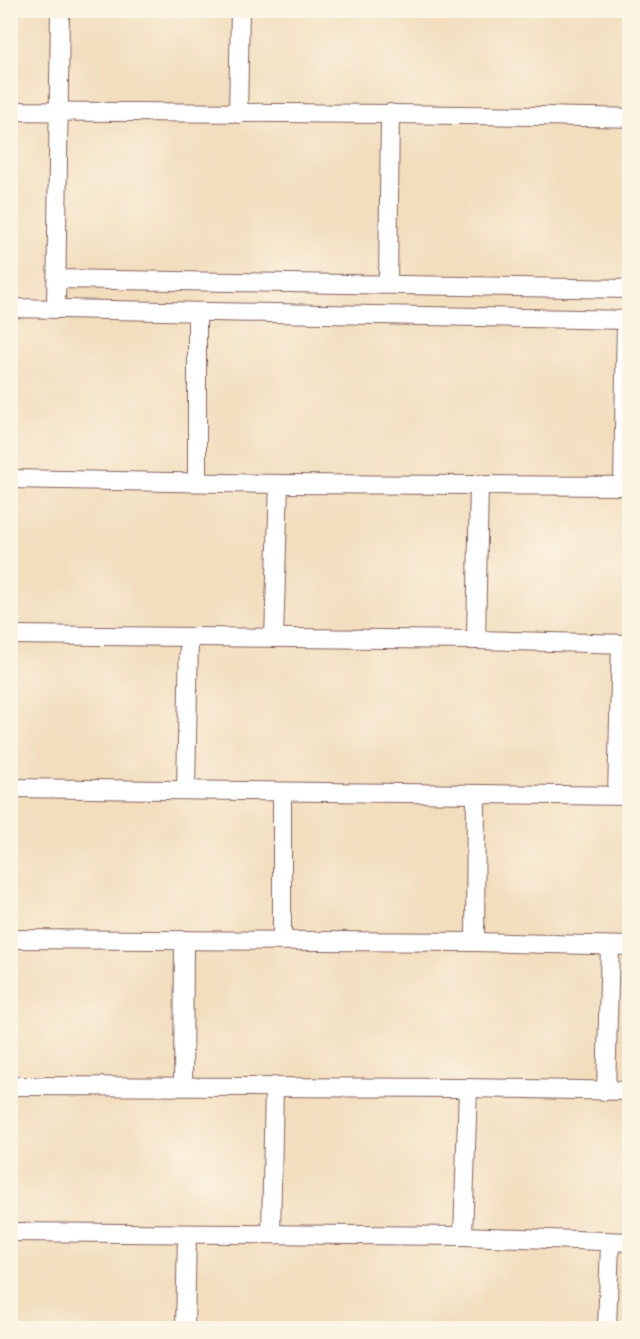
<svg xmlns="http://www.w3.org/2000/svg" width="640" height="1339" viewBox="0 0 640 1339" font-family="'Indie Flower',sans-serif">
<rect width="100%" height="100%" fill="#fcf5e5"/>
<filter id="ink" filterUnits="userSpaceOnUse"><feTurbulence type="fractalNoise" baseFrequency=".0167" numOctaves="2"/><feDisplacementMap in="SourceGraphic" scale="12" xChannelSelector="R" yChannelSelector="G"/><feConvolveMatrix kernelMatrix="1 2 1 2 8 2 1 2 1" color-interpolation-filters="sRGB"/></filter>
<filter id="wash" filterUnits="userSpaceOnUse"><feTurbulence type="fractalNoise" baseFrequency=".008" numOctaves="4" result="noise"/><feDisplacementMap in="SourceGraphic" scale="24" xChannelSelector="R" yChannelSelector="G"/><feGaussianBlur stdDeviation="1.35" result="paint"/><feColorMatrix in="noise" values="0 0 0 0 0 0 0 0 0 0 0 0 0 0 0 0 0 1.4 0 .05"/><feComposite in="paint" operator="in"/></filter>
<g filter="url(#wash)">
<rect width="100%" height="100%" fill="#f2ddbd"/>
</g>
<g filter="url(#ink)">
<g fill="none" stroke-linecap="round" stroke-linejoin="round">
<defs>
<g id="minor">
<path d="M10,111C217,113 423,113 630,118"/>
<polyline points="238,114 240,10"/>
<polyline points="57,279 630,289"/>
<polyline points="388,284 390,113"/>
<polyline points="10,308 630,320"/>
<polyline points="56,309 60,10"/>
<polyline points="10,479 279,484 630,486"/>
<polyline points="197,482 197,312"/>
<polyline points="623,486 626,319"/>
<polyline points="10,635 476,640 630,644"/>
<polyline points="274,638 279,484"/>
<polyline points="476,640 479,484"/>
<polyline points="10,788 630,796"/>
<polyline points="186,790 189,637"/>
<polyline points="282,793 282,941"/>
<polyline points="617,795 621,644"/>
<polyline points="10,939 475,942 630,946"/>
<polyline points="475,942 476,794"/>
<polyline points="10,1086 468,1088 630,1091"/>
<polyline points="183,1086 184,940"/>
<polyline points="606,1091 610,946"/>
<polyline points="10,1232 463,1236 630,1242"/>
<polyline points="271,1234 274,1086"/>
<polyline points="463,1236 468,1088"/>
<polyline points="185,1328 187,1234"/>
<polyline points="607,1328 610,1243"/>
</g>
</defs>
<!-- minor casing -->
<use href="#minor" stroke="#85625e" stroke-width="20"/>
<!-- minor -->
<use href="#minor" stroke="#fff" stroke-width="18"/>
</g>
</g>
<!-- margin -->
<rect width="640" height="1339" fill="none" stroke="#fcf5e5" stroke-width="36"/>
</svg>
